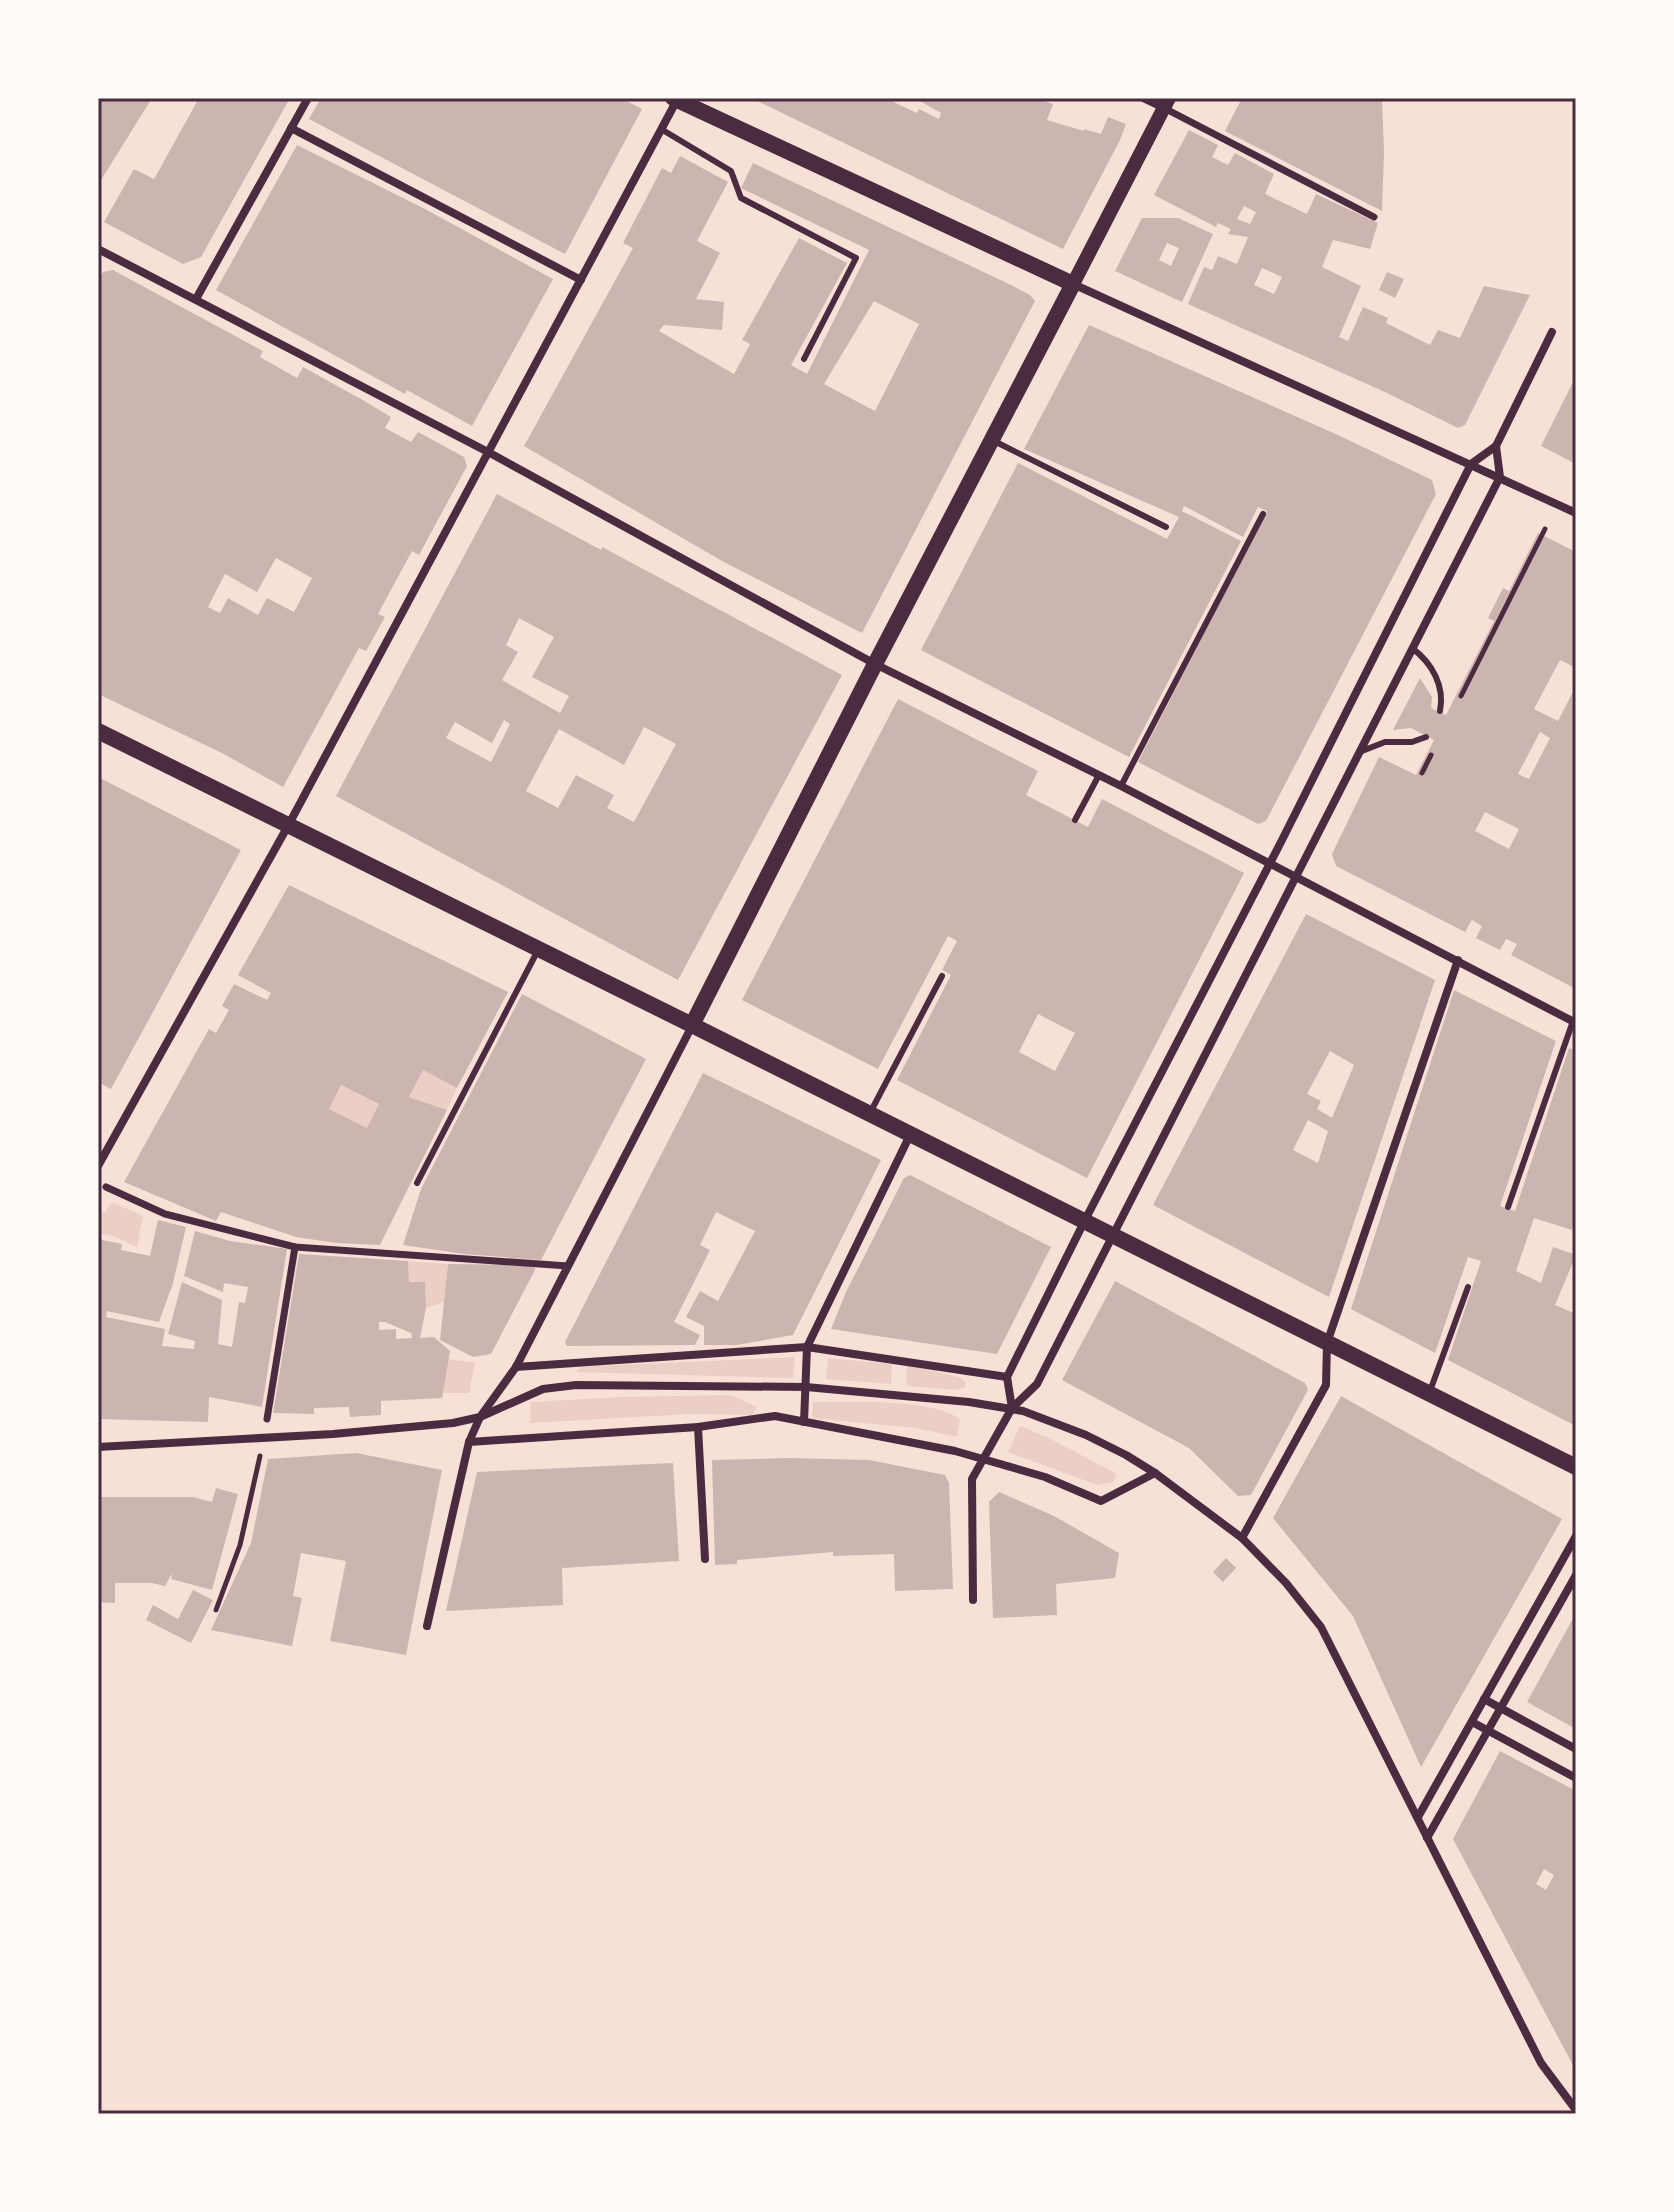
<svg xmlns="http://www.w3.org/2000/svg" width="1674" height="2212" viewBox="0 0 1674 2212" font-family="'Roboto Serif',serif">
<rect width="100%" height="100%" fill="#f7e1d7"/>
<!-- green -->
<g fill="#ebcfc5">
<polygon points="423,1070 457,1088 447,1110 409,1097"/>
<polygon points="341,1085 379,1104 367,1128 329,1109"/>
<polygon points="112,1202 143,1216 137,1247 113,1236 98,1233 98,1210 105,1212"/>
<polygon points="408,1261 448,1264 444,1302 426,1308 425,1282 409,1282"/>
<polygon points="795,1357 793,1378 575,1372 582,1367 596,1366"/>
<polygon points="828,1358 892,1364 891,1384 826,1379"/>
<polygon points="448,1359 475,1363 469,1393 443,1393"/>
<polygon points="906,1365 959,1377 965,1381 965,1387 957,1390 907,1386"/>
<polygon points="731,1395 757,1407 752,1415 690,1414 530,1423 531,1402 620,1397"/>
<path d="M813,1402C849,1402 932,1398 960,1419L957,1437L915,1428L812,1418Z"/>
<polygon points="1020,1426 1047,1437 1117,1474 1113,1482 1097,1485 1008,1452"/>
</g>
<!-- building -->
<g fill="#ccb4b1" fill-rule="evenodd">
<polygon points="98,98 152,98 98,185"/>
<polygon points="199,98 290,98 201,257 183,264 104,222 134,169 154,179"/>
<polygon points="321,98 621,98 642,109 565,254 309,119"/>
<polygon points="751,98 885,98 917,113 919,109 939,119 941,113 915,98 1035,98 1053,104 1047,120 1084,131 1084,129 1101,134 1108,117 1126,124 1120,140 1063,249"/>
<polygon points="1242,98 1382,98 1384,153 1382,211 1225,131"/>
<path d="M1189,130L1218,145L1212,157L1228,165L1235,153L1274,174L1265,194L1307,214L1316,194L1378,223L1370,249L1333,240L1322,267L1361,286L1339,337L1348,341L1363,307L1388,318L1386,323L1430,345L1438,330L1460,338L1484,286L1530,295L1465,425L1458,428L1385,392L1188,304L1204,267L1212,270L1218,256L1237,264L1248,237L1228,234L1231,229L1218,223L1216,227L1154,195ZM1244,206L1256,212L1250,224L1237,219ZM1262,268L1282,277L1274,294L1254,285Z"/>
<polygon points="297,145 425,209 553,279 472,426 407,390 405,394 216,290"/>
<path d="M680,156L728,182L697,241L720,253L696,299L724,302L722,330L664,325L659,331L734,374L750,344L742,340L799,238L847,263L791,365L807,374L869,250L741,188L753,163L1009,284L1030,295L1035,301L862,633L722,561L524,446L633,248L623,243L662,168L671,173ZM874,301L919,324L875,411L824,384Z"/>
<path d="M1142,218H1178L1213,234L1182,302L1115,271ZM1167,243L1179,248L1171,266L1159,260Z"/>
<path d="M113,270L263,351L260,357L297,378L303,367L361,399L391,417L385,428L411,442L418,432L464,457L467,466L419,555L412,551L378,614L385,617L366,651L359,648L283,787L222,753L98,694V280L103,272ZM276,558L312,578L294,612L267,598L258,615L228,598L220,613L208,607L225,574L257,592Z"/>
<polygon points="1387,272 1404,279 1395,298 1379,290"/>
<polygon points="1089,325 1338,435 1432,480 1436,494 1266,821 1258,824 1138,762 1267,511 1258,507 1243,537 1184,506 1182,511 1241,541 1129,757 921,650 1018,463 1167,539 1179,517 1024,449"/>
<polygon points="1576,376 1576,464 1541,446"/>
<path d="M497,494L601,550L602,547L842,675L678,980L336,796ZM519,618L554,637L532,677L569,696L560,713L502,680L518,652L506,645ZM504,720L510,724L491,762L446,738L455,722L492,743ZM644,727L676,744L634,822L607,808L614,795L576,775L558,808L526,791L559,729L624,765Z"/>
<path d="M1538,533L1576,552V668L1560,660L1534,709L1558,721L1576,686V989L1511,955L1517,944L1506,939L1500,950L1476,938L1482,926L1472,920L1465,932L1336,866L1332,854L1379,757L1416,775L1434,740L1411,728L1393,730L1420,678L1432,697L1431,708L1446,715L1494,621L1488,618L1503,588L1509,591ZM1540,732L1550,738L1529,779L1518,774ZM1485,812L1519,829L1509,849L1475,831Z"/>
<path d="M898,699L1038,771L1026,795L1088,827L1102,799L1244,873L1087,1178L897,1080L951,975L942,970L957,941L948,936L878,1069L742,1000ZM1038,1014L1075,1033L1055,1071L1019,1052Z"/>
<polygon points="98,777 241,850 111,1089 98,1082"/>
<path d="M289,885L508,992L457,1088L423,1070L409,1097L447,1110L380,1245L336,1243L296,1237L221,1212L216,1221L124,1182L209,1029L216,1033L229,1010L222,1006L234,984L267,1000L271,993L238,975ZM341,1085L379,1104L367,1128L329,1109Z"/>
<path d="M1306,914L1435,980L1329,1297L1153,1205ZM1330,1051L1354,1065L1332,1118L1317,1109L1321,1101L1307,1094ZM1308,1120L1328,1131L1318,1163L1293,1150Z"/>
<polygon points="1454,990 1556,1041 1500,1206 1515,1211 1569,1048 1576,1051 1576,1217 1572,1230 1534,1218 1516,1271 1541,1283 1553,1247 1576,1255 1555,1305 1576,1314 1576,1426 1448,1360 1481,1261 1468,1257 1435,1353 1351,1309"/>
<polygon points="522,994 646,1059 541,1260 464,1254 403,1245 421,1189"/>
<polygon points="703,1073 881,1160 793,1335 737,1345 704,1345 704,1326 686,1317 700,1291 718,1301 755,1231 716,1212 700,1245 710,1250 674,1322 700,1335 695,1345 567,1346 565,1342"/>
<polygon points="910,1175 1051,1247 997,1354 831,1329 846,1292 904,1178"/>
<polygon points="158,1220 186,1227 173,1283 159,1322 107,1311 106,1317 165,1329 162,1346 194,1349 195,1341 168,1334 182,1282 222,1300 218,1344 232,1347 239,1302 245,1303 248,1287 224,1283 223,1292 184,1276 195,1231 230,1241 287,1249 262,1407 209,1397 208,1422 98,1419 98,1239 122,1244 121,1250 150,1256"/>
<path d="M299,1254L408,1261L409,1282H425L426,1308L420,1338L434,1337L450,1351L442,1398L381,1401V1415L350,1417L349,1407L314,1408V1414L273,1413ZM379,1322H385L411,1333L412,1338L396,1339V1329L379,1330Z"/>
<polygon points="448,1264 534,1265 535,1270 491,1354 473,1357 440,1340"/>
<polygon points="1115,1281 1305,1383 1308,1390 1251,1495 1238,1496 1189,1448 1062,1380"/>
<polygon points="1341,1396 1562,1519 1421,1767 1353,1616 1273,1518"/>
<polygon points="356,1453 442,1470 406,1655 330,1641 346,1561 301,1553 293,1596 302,1598 292,1646 211,1630 251,1543 268,1459"/>
<polygon points="790,1458 869,1460 945,1475 949,1483 953,1589 895,1591 894,1554 833,1556 833,1552 737,1560 737,1564 715,1565 712,1460"/>
<polygon points="673,1463 679,1561 562,1568 563,1605 446,1611 477,1472"/>
<polygon points="216,1488 238,1494 212,1590 171,1579 173,1572 165,1586 152,1583 115,1583 115,1603 98,1602 98,1497 193,1497 212,1502"/>
<polygon points="999,1492 1054,1516 1119,1553 1115,1578 1056,1584 1057,1615 993,1618 989,1502"/>
<polygon points="1226,1558 1236,1568 1223,1582 1213,1572"/>
<polygon points="193,1590 213,1600 191,1643 146,1620 153,1605 178,1619"/>
<polygon points="1576,1613 1576,1729 1527,1702"/>
<path d="M1500,1751L1576,1791V2071L1453,1839ZM1544,1869L1554,1875L1546,1890L1536,1884Z"/>
</g>
<g fill="none" stroke-linecap="round" stroke-linejoin="round">
<!-- path -->
<g stroke="#4a2c40" stroke-width="5">
<polyline points="1461,696 1545,529"/>
<polyline points="1422,773 1431,755"/>
<polyline points="216,1610 240,1545 260,1456"/>
</g>
<!-- service -->
<g stroke="#4a2c40" stroke-width="6">
<polyline points="661,129 731,171 741,198 856,258 804,359"/>
<polyline points="994,441 1166,527"/>
<path d="M1412,648C1432,663 1445,686 1440,711"/>
<polyline points="1362,751 1385,742 1412,742 1426,737"/>
<polyline points="1121,786 1263,514"/>
<polyline points="1075,820 1099,775"/>
<polyline points="871,1111 942,976"/>
<polyline points="417,1183 537,952"/>
<polyline points="1508,1207 1573,1021"/>
<polyline points="1430,1391 1468,1287"/>
</g>
<!-- pedestrian -->
<g stroke="#4a2c40" stroke-width="7">
<polyline points="1164,108 1374,217"/>
<polyline points="106,1187 165,1214 295,1247 568,1266"/>
<polyline points="267,1419 295,1247"/>
</g>
<!-- minor -->
<g stroke="#4a2c40" stroke-width="8">
<polyline points="1143,98 1164,108"/>
<polyline points="291,128 581,280"/>
<polyline points="98,249 488,452 875,664 1121,786 1576,1023"/>
<polyline points="1073,284 1576,513"/>
<polyline points="196,299 308,98"/>
<polyline points="98,1166 289,824 678,98"/>
<polyline points="516,1367 807,1347 1007,1377"/>
<polyline points="1012,1408 1007,1377 1084,1222 1281,842 1471,464 1496,446 1552,332"/>
<polyline points="804,1422 807,1347 910,1135"/>
<polyline points="698,1427 705,1559"/>
<polyline points="469,1442 698,1427 775,1416 955,1451 1045,1477 1101,1501 1155,1473"/>
<polyline points="98,1447 333,1434 453,1423 480,1417 543,1389 576,1385 806,1387 969,1402 1023,1411 1086,1435 1126,1455 1155,1473 1242,1538 1286,1583 1321,1627 1541,2063 1576,2110"/>
<polyline points="1242,1538 1326,1385 1327,1343 1458,960"/>
<polyline points="973,1600 972,1479 1012,1408 1037,1384 1500,477 1496,446"/>
<polyline points="427,1626 469,1442 480,1417 516,1367 692,1026"/>
<polyline points="1484,1699 1576,1749"/>
<polyline points="1472,1722 1576,1778"/>
<polyline points="1418,1817 1576,1536"/>
<polyline points="1427,1838 1576,1575"/>
</g>
<!-- tertiary -->
<polyline stroke="#4a2c40" stroke-width="14" points="1073,284 1169,98"/>
<!-- secondary -->
<g stroke="#4a2c40" stroke-width="16">
<polyline points="673,98 1073,284 875,664 692,1025"/>
<polyline points="98,731 692,1025 1576,1467"/>
</g>
</g>
<!-- border -->
<rect width="1674" height="2212" fill="none" stroke="#fffaf5" stroke-width="200"/>
<rect x="100" y="100" width="1474" height="2012" fill="none" stroke="#4a2c40" stroke-width="3"/>
</svg>
